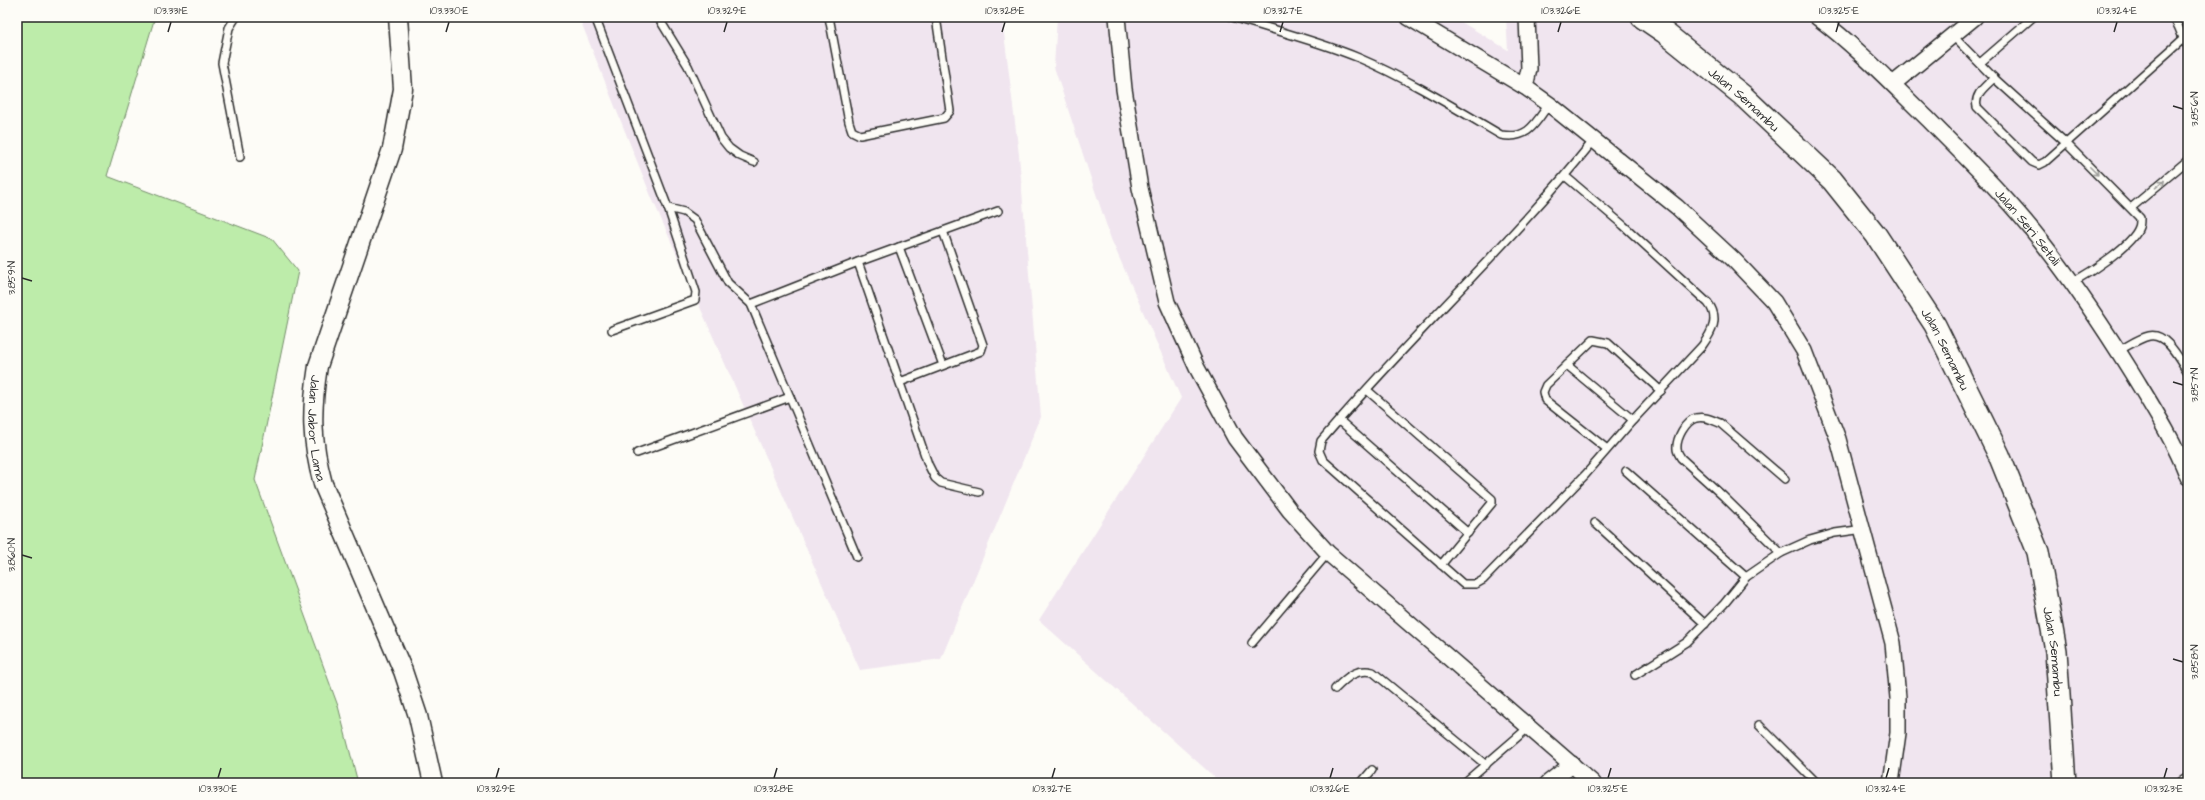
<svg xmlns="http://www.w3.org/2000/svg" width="2205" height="800" viewBox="0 0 2205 800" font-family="'Architects Daughter',sans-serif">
<rect width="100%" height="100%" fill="#fdfcf7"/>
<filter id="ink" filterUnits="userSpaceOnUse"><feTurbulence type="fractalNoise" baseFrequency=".025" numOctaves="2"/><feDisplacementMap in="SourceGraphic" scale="8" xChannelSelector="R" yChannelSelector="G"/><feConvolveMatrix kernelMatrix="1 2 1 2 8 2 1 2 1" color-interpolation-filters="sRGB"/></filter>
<g filter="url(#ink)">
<!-- built -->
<g fill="#f0e5ef">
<polygon points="579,17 1002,17 1019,155 1041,417 941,659 860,670 651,196"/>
<polygon points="1057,17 1453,17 1508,50 1506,17 2188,17 2188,783 1221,783 1039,620 1181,398 1111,239 1054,67"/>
</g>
<!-- green -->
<polygon fill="#bdecaa" stroke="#748c6a" points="17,17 155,17 107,176 272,239 298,271 255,480 338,706 358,783 17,783"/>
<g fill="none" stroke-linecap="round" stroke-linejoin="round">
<defs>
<g id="service">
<polyline points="236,17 229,28 222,63 240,157"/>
<polyline points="595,17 668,208 684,212 695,220 728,283 751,304 857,557"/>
<polyline points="658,17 688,66 721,138 729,148 740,156 754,162"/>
<polyline points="829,17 849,122 852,131 860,135 944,118 950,111 936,17"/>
<path d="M1232,17C1274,30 1318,41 1359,58C1408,79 1455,108 1501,135C1528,140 1535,124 1549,104"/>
<path d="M2172,17C2181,26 2180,37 2188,46"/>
<path d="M1953,36L1994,78L2066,143L2140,218C2140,221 2140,225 2139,227C2133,245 2089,273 2073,282"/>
<polyline points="1980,63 2033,17"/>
<path d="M1994,78C1985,87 1974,94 1977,107L2032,162L2039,165L2045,162L2182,40"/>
<path d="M1565,176L1623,225L1708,303C1720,318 1712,332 1702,346L1633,420L1586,474L1483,580L1476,584H1463L1323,460L1319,451L1321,441C1409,337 1509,246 1594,140"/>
<polyline points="2131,208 2188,160"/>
<polyline points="899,247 943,365"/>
<polyline points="858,262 928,464 935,478 941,483 979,492"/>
<polyline points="751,304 858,262 998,211"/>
<polyline points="612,330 695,300 696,292 668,208"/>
<path d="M2118,351C2128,346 2139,338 2149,336C2167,332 2180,361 2188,372"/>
<polyline points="1567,365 1546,385 1543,392 1545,400 1607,449"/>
<polyline points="900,382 981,351 983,345 943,231"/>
<polyline points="1367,390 1492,499 1492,503 1441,565"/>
<polyline points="1339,420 1468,533"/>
<polyline points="1633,420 1567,365 1593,340 1608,343 1661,391"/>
<polyline points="637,453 790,397"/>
<polyline points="1626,471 1746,577"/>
<polyline points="1595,523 1705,624"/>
<path d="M1781,553L1723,496L1681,458C1680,456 1677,452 1677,449C1676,439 1685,421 1696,418C1705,416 1712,420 1720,423L1785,479"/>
<polyline points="1252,643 1328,553"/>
<polyline points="1635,675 1687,642 1724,604 1746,577 1781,553 1810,540 1835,533 1864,529"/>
<path d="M1335,689C1346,678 1356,668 1373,672L1486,765"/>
<polyline points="1759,725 1817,783"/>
<polyline points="1361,783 1372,770"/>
<polyline points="1464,783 1529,727"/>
<polyline points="2179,783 2188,777"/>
</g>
<g id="minor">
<polyline points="1117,17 1124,89 1140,188 1167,302 1197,368 1235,438 1290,511 1328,553 1593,783"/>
<polyline points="1408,17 1525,87 1549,104 1677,207 1734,260 1774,302 1804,351 1838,439 1893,643 1898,698 1898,733 1891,783"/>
<path id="s1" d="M1817,17C1857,47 1892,84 1928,119C1967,159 2007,197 2041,241C2074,283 2104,328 2132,373C2152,406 2174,440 2188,477"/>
<polyline points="1893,84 1975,17"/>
<polyline points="1525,87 1529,69 1527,17"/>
<polyline points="1548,783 1572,764"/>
</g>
<g id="tertiary">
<path id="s2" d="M398,17L403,89L392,149L318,366C311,411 311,440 323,484L403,671L418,716L433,783"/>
</g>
<g id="secondary">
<path id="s3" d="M1642,17L1664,32L1742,95L1832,180L1876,235L1935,325L1999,455L2038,552L2056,651L2065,783"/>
</g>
</defs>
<!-- service casing -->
<use href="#service" stroke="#2b2b2b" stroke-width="10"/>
<!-- minor casing -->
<use href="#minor" stroke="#2b2b2b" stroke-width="18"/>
<!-- tertiary casing -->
<use href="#tertiary" stroke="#2b2b2b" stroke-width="21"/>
<!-- secondary casing -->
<use href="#secondary" stroke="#2b2b2b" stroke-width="24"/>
<!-- service -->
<use href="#service" stroke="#fdfcf7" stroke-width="7"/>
<!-- minor -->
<use href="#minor" stroke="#fdfcf7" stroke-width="15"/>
<!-- tertiary -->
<use href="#tertiary" stroke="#fdfcf7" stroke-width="18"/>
<!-- secondary -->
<use href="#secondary" stroke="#fdfcf7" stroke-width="21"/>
</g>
<!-- one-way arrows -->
<defs><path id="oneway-shaft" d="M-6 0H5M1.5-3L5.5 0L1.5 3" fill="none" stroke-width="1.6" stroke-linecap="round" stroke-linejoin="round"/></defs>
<g stroke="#9e9e9b">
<use href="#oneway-shaft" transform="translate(2094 171) rotate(45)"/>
<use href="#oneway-shaft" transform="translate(2160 184) rotate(-40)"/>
</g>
</g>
<!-- ticks -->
<path fill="none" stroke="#2b2b2b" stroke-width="1.5" d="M168,32L171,22M446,32L449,22M724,32L727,22M1002,32L1005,22M1280,32L1283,22M1558,32L1561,22M1836,32L1839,22M2114,32L2117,22M2173,106L2183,109M22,278L32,281M2173,382L2183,385M22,555L32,558M2173,659L2183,662M218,778L221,768M496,778L499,768M774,778L777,768M1052,778L1055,768M1330,778L1333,768M1608,778L1611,768M1886,778L1889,768M2164,778L2167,768"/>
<g text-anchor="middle" stroke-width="3.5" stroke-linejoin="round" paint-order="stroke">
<!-- street labels -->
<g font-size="13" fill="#2b2b2b" stroke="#fdfcf7">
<text dy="5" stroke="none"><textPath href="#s3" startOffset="131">Jalan Semambu</textPath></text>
<text dy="5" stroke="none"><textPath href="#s1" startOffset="298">Jalan Seri Setali</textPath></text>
<text dy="5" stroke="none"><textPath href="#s3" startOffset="455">Jalan Semambu</textPath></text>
<text dy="5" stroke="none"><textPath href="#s2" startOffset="425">Jalan Jabor Lama</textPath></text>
<text dy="5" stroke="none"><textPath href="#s3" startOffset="779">Jalan Semambu</textPath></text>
</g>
</g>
<!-- margin -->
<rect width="2205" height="800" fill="none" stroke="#fdfcf7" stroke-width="44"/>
<rect x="22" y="22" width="2161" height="756" fill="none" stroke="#2b2b2b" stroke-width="1.5"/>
<g font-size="10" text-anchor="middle" fill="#2b2b2b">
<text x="171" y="14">103.331°E</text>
<text x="449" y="14">103.330°E</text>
<text x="727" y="14">103.329°E</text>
<text x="1005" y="14">103.328°E</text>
<text x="1283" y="14">103.327°E</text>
<text x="1561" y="14">103.326°E</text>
<text x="1839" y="14">103.325°E</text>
<text x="2117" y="14">103.324°E</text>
<text transform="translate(2194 109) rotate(-90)" y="4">3.856°N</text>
<text transform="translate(11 278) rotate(-90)" y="4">3.859°N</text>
<text transform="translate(2194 385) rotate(-90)" y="4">3.857°N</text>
<text transform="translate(11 555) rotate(-90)" y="4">3.860°N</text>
<text transform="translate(2194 662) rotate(-90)" y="4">3.858°N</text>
<text x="218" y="792">103.330°E</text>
<text x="496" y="792">103.329°E</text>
<text x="774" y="792">103.328°E</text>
<text x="1052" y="792">103.327°E</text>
<text x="1330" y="792">103.326°E</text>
<text x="1608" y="792">103.325°E</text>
<text x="1886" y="792">103.324°E</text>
<text x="2164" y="792">103.323°E</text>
</g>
</svg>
